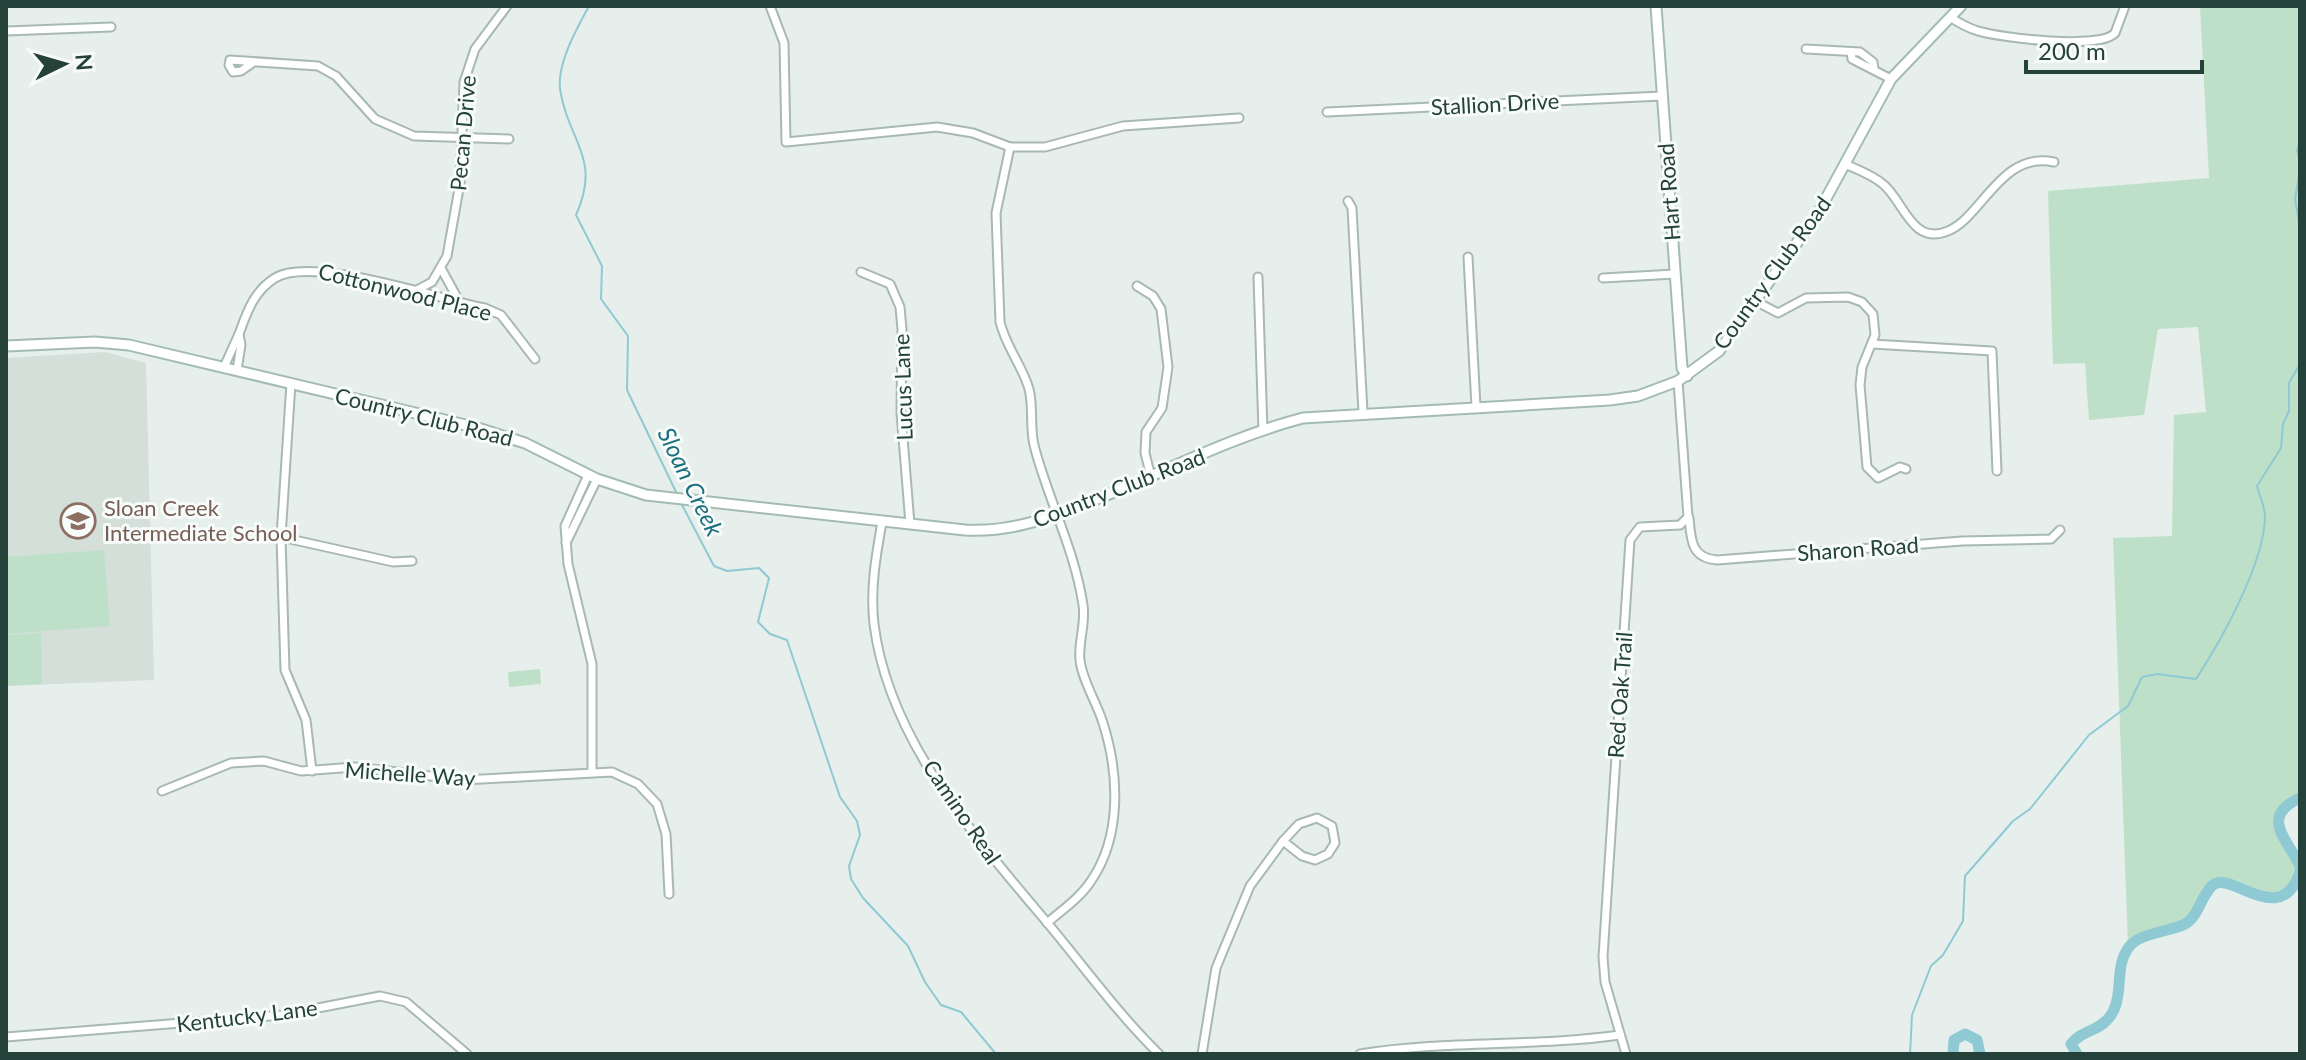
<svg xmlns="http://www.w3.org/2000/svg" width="2306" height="1060" viewBox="0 0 2306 1060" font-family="Lato,sans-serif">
<rect width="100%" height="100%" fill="#e6efeb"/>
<!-- built -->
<polygon fill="#d4dfda" points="105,352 146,363 154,680 6,686 6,358"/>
<!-- green -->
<g fill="#bfe0c8">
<path d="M2200,6H2300V797C2255,816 2291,843 2300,869C2287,912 2253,894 2226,879C2201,884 2204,911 2185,923C2168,933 2141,932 2128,947L2113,538L2172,536L2174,415L2206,412L2198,327L2158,329L2144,415L2089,420L2085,363L2053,364L2048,191L2209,178Z"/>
<polygon points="104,550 110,626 6,634 6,557"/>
<polygon points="41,633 42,684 6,686 6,635"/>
<polygon points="540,669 541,684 509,687 508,672"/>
</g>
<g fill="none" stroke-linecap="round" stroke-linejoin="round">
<!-- stream -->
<g stroke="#8ec9d4" stroke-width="2">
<path d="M589,6C577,28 557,63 560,89C568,142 602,157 576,215L602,266L601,299L628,336L627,390L677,494"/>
<polyline points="2300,142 2297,150 2300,161"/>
<polyline points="2300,170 2295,199 2300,228"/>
<polyline points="681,503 714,566 727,571 759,568 769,578 758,622 770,634 787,640 840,797 857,821 860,835 849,866 851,879 863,898 908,946 925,982 941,1005 961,1012 996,1054"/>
<path d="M1910,1054L1912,1015L1931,966L1943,955L1963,921L1965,876L2013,821L2030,809L2089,735L2128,706L2142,677L2157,674L2196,679C2221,641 2265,562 2265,516C2265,507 2259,495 2257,486L2281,448L2283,424L2289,411V383L2300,364"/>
</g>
<!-- river -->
<g stroke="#8ec9d4" stroke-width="11">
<path d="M2300,798C2258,817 2289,841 2300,866"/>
<polyline points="1953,1054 1954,1040 1965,1034 1977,1040 1980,1054"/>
<path d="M2077,1054L2071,1044C2081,1031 2095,1032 2106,1021C2127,1001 2112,969 2129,947C2139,933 2169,932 2185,924C2199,916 2201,895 2213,885C2231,870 2281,930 2300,872"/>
</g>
<defs>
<g id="street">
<polyline points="770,6 784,43 786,142 937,127 973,133 1010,147 1045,147 1123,126 1239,118"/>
<path d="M1950,17C1959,23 1968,28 1978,31C2002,38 2100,50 2115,33L2125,6"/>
<polyline points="6,31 111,27"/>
<polyline points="1806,49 1860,52 1873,62 1874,69"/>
<polyline points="1851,53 1852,59 1891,79"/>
<polyline points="251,64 241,71 233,72 229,65 230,60 318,66 336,76 375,119 414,136 509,139"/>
<polyline points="1327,112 1662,96"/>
<path d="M1010,147L996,213L1000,322C1006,347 1022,365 1029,389C1034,408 1029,430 1035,449C1049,501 1075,551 1083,605C1086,624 1078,642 1080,660C1082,680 1097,703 1103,723C1119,773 1122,836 1091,881C1080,898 1062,910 1047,923"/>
<path d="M1845,164C1858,170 1873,175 1884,185C1904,202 1912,246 1948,231C1983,216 2001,151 2054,162"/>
<polyline points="1348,201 1352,208 1363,412"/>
<polyline points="1468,257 1476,407"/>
<polyline points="442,270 460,303"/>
<polyline points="861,272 890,284 900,307 902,329 901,413 910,524"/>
<polyline points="1258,277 1263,431"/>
<polyline points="1603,278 1675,274"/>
<polyline points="1137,286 1153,296 1161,309 1168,367 1162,408 1146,432 1145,453 1151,477"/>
<polyline points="413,292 432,282 447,256 460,183 464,82 475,49 507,6"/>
<polyline points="1757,302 1778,313 1806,298 1848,297 1862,302 1873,314 1875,335 1862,367 1860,385 1867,467 1878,478 1900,467 1906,469"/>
<path d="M239,334C247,312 254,291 275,278C311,255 439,299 485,308L501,315L535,359"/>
<polyline points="1872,344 1992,351 1997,471"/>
<polyline points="224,367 239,334 241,345 237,370"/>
<polyline points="291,383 281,537 285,670 306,720 312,771"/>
<polyline points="588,475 565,526 568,564 592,664 592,771"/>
<path d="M1689,518C1691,540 1691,558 1717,560L1962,541L2051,539L2060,530"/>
<path d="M882,522C876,556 870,589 874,624C888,738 974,836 1045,920C1082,964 1118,1014 1159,1054"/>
<polyline points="281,537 393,562 412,561"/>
<polyline points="566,543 597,479"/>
<polyline points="162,791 231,763 264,761 301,771 355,767 464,780 612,772 638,784 657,804 666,834 669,894"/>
<polygon points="1317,818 1332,826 1335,843 1328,854 1315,860 1302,856 1283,841 1299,824"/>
<polyline points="6,1037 282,1015 380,996 406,1002 467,1054"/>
<polyline points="1202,1054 1216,968 1250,886 1283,841"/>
<path d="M1360,1054C1447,1040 1534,1047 1620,1035"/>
<polyline points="1626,1054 1605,982 1603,957 1630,540 1640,527 1680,525 1688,517 1678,381"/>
</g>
<g id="secondary">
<polyline points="1656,6 1682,368 1687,376"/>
<path d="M6,346L95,342L129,345L478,428L525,443L597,479L646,495L965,530C1014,533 1057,515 1102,497C1168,470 1234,436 1303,418L1610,400L1638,396L1678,381L1719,351L1817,215L1891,79L1961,6"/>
</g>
</defs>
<!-- street casing -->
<use href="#street" stroke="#a8b8b2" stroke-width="11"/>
<!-- secondary casing -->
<use href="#secondary" stroke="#a4bbb3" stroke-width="13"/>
<!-- street -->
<use href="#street" stroke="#fff" stroke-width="7"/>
<!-- secondary -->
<use href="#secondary" stroke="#fff" stroke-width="9"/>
</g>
<!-- icons -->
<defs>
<symbol id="school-ring" viewBox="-11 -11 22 22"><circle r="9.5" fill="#f7fbf9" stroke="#8d6e63" stroke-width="1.5"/><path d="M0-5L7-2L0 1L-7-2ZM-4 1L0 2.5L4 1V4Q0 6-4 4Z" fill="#8d6e63"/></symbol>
</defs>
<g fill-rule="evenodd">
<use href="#school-ring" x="58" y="501" width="40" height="40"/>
</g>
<g text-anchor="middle" stroke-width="6" stroke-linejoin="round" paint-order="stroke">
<!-- street labels -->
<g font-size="22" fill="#24423a" stroke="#f7fbf9">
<text transform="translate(1495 104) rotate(-3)" y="8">Stallion Drive</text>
<text transform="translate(463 133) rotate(-85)" y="8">Pecan Drive</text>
<text transform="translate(1669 192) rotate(-94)" y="8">Hart Road</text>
<text transform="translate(1772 273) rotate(-54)" y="8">Country Club Road</text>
<text transform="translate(405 292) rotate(14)" y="8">Cottonwood Place</text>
<text transform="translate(903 387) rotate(-92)" y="8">Lucus Lane</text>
<text transform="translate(424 417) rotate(14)" y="8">Country Club Road</text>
<text transform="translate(1119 488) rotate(-21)" y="8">Country Club Road</text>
<text transform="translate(1858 549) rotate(-4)" y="8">Sharon Road</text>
<text transform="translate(1620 695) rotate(-86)" y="8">Red Oak Trail</text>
<text transform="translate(410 774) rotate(4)" y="8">Michelle Way</text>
<text transform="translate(962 812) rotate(56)" y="8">Camino Real</text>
<text transform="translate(247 1016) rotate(-7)" y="8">Kentucky Lane</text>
</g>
<!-- education labels -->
<g font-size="22" fill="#785e54" stroke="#f7fbf9" text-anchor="start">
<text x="104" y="516">Sloan Creek<tspan x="104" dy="25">Intermediate School</tspan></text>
</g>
<!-- water labels -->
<g font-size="24" font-style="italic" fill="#1c6f80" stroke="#f7fbf9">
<text transform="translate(690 482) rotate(64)" y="8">Sloan Creek</text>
</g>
</g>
<!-- border -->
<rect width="2306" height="1060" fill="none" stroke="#24423a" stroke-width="16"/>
<!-- north arrow -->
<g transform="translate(64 64) rotate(85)" stroke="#f7fbf9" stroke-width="6" paint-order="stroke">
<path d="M0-6L14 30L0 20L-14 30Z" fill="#24423a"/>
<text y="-12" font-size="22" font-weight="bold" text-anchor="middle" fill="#24423a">N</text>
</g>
<!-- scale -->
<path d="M2026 60v12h176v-12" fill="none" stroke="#24423a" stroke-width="4"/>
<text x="2038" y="60" font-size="24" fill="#24423a" stroke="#f7fbf9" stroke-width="6" paint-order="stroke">200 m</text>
</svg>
